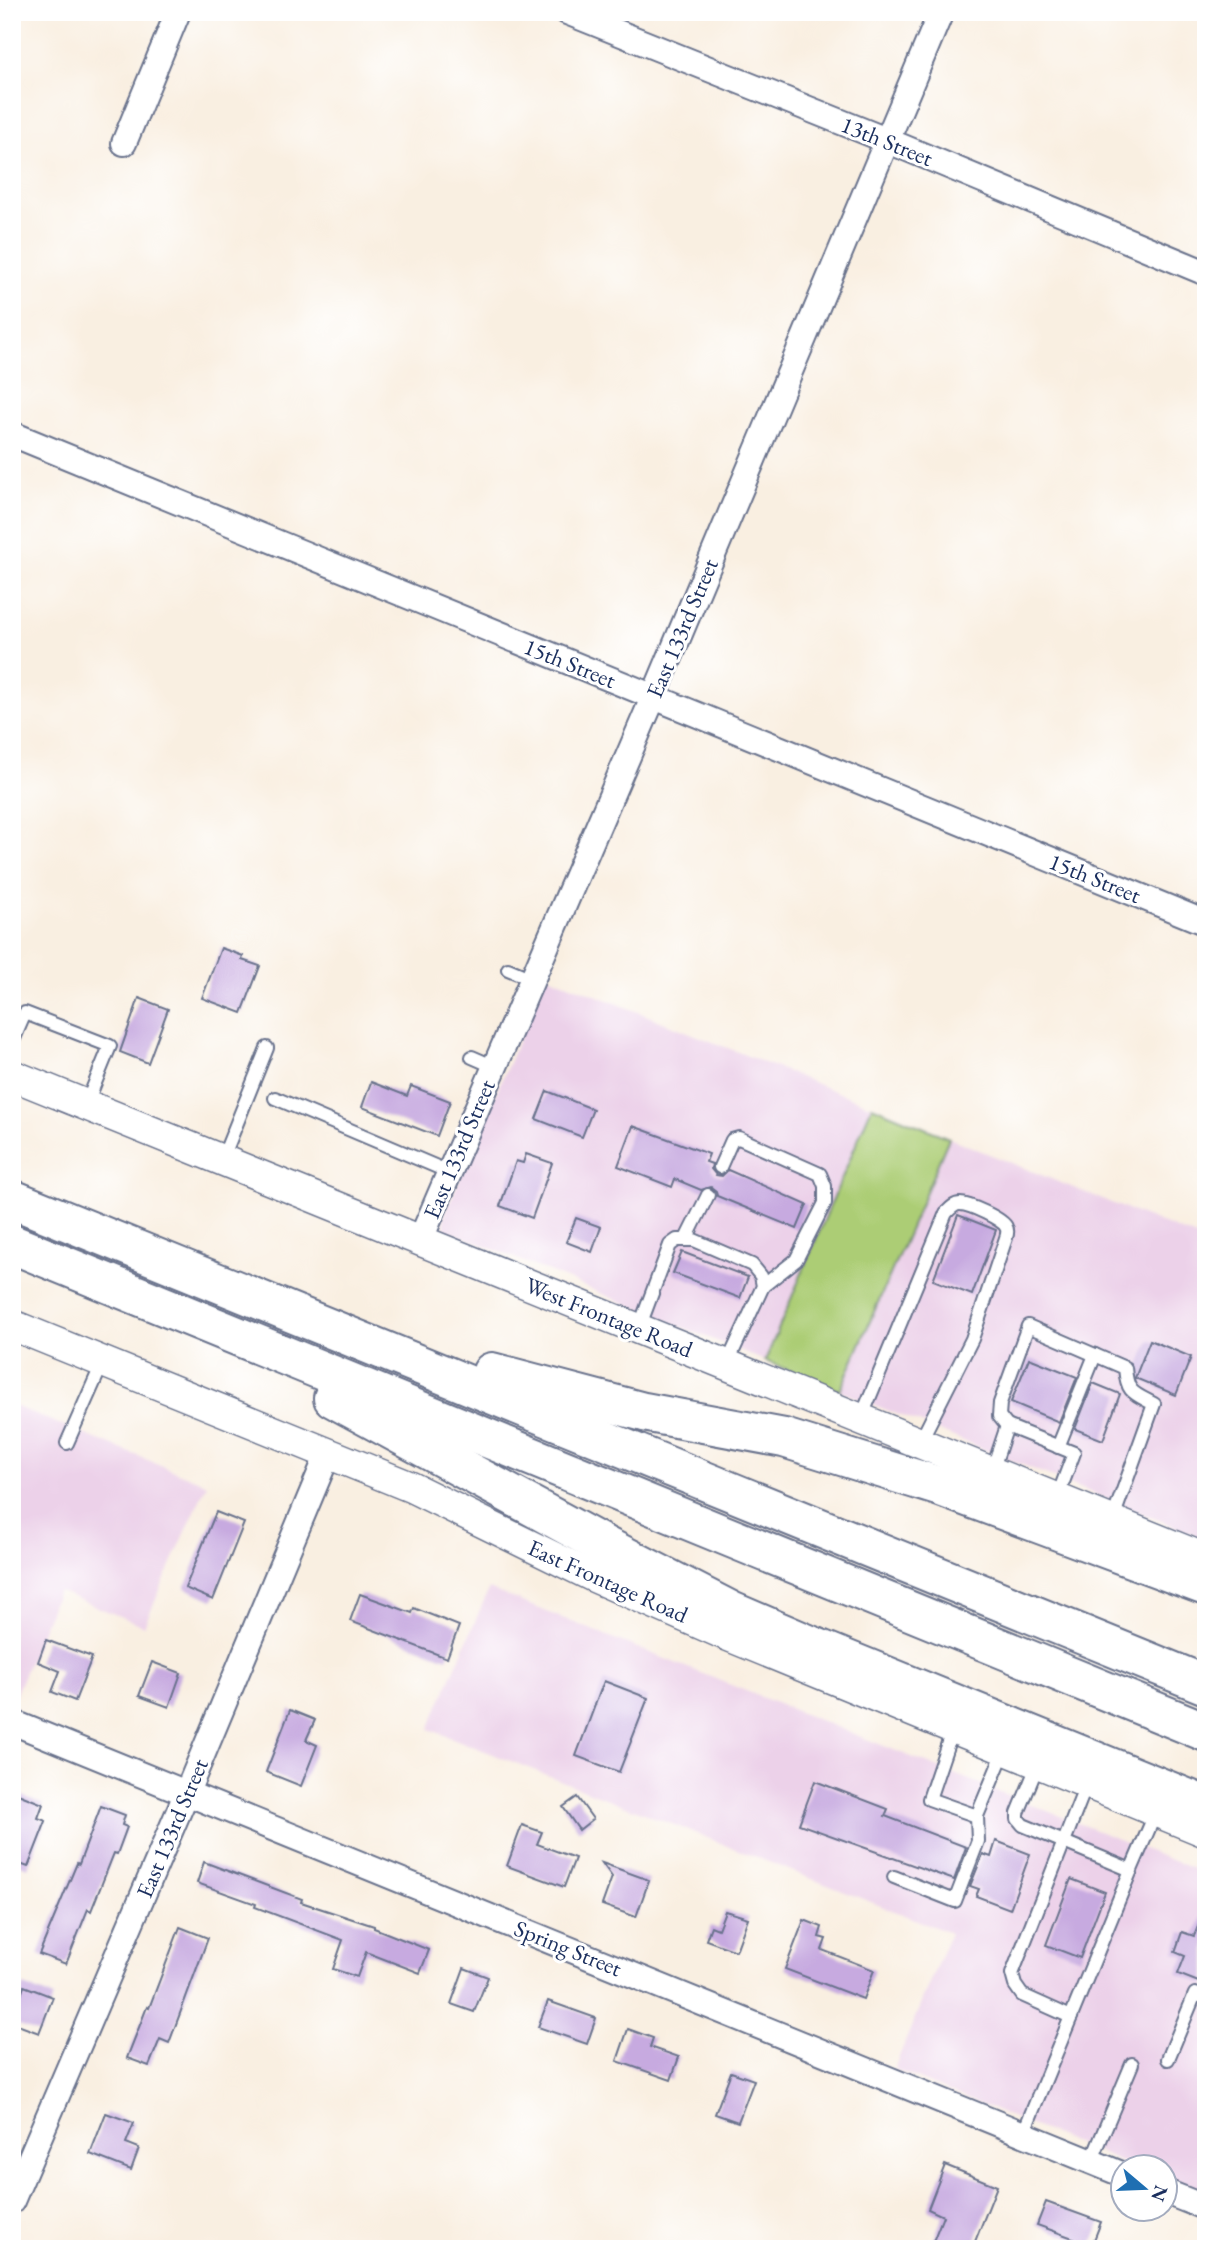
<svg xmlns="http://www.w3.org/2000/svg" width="1218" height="2261" viewBox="0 0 1218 2261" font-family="'EB Garamond',serif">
<rect width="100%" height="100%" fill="#fff"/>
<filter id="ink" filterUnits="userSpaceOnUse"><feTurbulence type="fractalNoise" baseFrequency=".0143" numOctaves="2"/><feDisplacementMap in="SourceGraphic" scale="14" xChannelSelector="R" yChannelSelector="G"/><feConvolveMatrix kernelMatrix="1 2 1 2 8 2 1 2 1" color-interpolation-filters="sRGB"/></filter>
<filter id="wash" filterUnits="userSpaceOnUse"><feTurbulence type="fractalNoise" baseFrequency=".00686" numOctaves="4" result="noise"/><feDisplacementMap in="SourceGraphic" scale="28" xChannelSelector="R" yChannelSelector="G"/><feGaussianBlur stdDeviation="1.57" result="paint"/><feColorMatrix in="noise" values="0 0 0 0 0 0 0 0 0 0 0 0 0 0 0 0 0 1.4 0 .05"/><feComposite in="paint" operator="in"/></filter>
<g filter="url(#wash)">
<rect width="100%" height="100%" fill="#f9efe1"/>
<!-- built -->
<g fill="#ecd1e9">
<polygon points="546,975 872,1106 765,1361 445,1229 444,1217"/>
<polygon points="949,1138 1206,1241 1206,1539 840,1391"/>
<polygon points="12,1405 207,1484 144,1626 58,1591 12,1703"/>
<polygon points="489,1589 1206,1874 1206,2197 1166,2181 1166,2166 1131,2166 894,2069 950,1933 429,1729"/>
</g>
<!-- green -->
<polygon fill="#accd75" stroke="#647e6a" stroke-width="2" points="872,1106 949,1138 840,1391 765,1361"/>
<g id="blocks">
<!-- building -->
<g fill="#c7aae0">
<polygon points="221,948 243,956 242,960 260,966 242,1013 202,998"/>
<polygon points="139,998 168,1009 148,1063 120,1052"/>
<polygon points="371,1082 407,1096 411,1086 450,1101 437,1136 362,1107"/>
<polygon points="547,1091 593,1109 582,1137 536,1119"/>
<polygon points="633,1126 709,1154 706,1162 712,1164 711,1169 716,1175 722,1176 728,1170 807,1205 797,1229 717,1196 716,1191 711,1187 701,1190 675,1179 672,1187 618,1166"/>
<polygon points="526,1154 552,1163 532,1218 500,1206 516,1161 523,1163"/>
<polygon points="958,1215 996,1230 972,1295 933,1280"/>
<polygon points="576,1218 601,1227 592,1252 566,1242"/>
<polygon points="682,1252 748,1277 740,1298 673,1273"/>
<polygon points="1150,1340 1191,1357 1176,1395 1135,1378"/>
<polygon points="1029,1358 1077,1377 1059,1422 1011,1402"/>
<polygon points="1093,1383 1120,1394 1103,1440 1075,1429"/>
<polygon points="216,1512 244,1523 213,1600 185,1588"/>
<polygon points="360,1594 412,1613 414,1608 459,1626 447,1658 350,1621"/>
<polygon points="46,1640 92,1657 75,1701 52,1692 60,1671 38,1662"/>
<polygon points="152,1662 181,1673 169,1707 139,1696"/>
<polygon points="604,1681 648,1698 619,1772 576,1756"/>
<polygon points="290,1710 315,1720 306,1740 317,1745 301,1786 266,1772"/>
<polygon points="815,1781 888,1809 885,1816 966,1847 954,1880 799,1824"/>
<polygon points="18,1794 43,1804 38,1818 46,1821 28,1867 12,1861 12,1808"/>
<polygon points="577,1797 593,1819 579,1830 563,1807"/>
<polygon points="101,1806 125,1815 122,1825 127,1827 117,1854 114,1853 91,1911 88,1909 66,1964 39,1954 77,1863 79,1864"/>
<polygon points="522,1825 542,1832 537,1844 575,1858 564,1887 507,1866"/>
<polygon points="996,1841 1030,1854 1010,1909 976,1896 979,1889 970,1886 983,1854 991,1857"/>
<polygon points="204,1862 302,1899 301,1902 374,1926 374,1928 429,1950 420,1973 366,1952 357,1977 333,1969 343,1940 255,1907 256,1904 197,1883"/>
<polygon points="602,1863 649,1880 636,1917 602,1905 612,1877"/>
<polygon points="1071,1879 1105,1892 1080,1958 1046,1945"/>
<polygon points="1206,1908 1206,1985 1178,1974 1185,1956 1175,1952 1182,1932 1194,1936"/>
<polygon points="725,1911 748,1918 736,1951 706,1940 711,1926 718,1929"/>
<polygon points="804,1920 822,1927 819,1937 826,1939 822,1950 874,1970 863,1999 785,1969"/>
<polygon points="180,1927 208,1938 169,2043 160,2039 149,2066 127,2058 147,2007 149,2008"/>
<polygon points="464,1968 488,1977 474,2012 451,2004"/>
<polygon points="24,1986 53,1997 39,2033 12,2023"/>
<polygon points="548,2001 596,2018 587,2044 538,2027"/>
<polygon points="628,2029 653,2038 650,2047 679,2057 671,2080 617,2061"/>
<polygon points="731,2072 754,2080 738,2122 715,2114"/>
<polygon points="106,2113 134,2123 126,2143 139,2148 131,2170 90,2154"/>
<polygon points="945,2165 997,2186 972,2249 930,2249 943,2216 928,2209"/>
<polygon points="1046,2202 1101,2222 1092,2245 1037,2225"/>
</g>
</g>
</g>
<g filter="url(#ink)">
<use href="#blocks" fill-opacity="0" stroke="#69728c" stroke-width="2"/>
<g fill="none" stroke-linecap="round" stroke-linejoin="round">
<defs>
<g id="service">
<polyline points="508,969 532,979"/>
<polyline points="12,1043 25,1013 110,1046 86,1105"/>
<polyline points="472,1057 495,1067"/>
<polyline points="275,1098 449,1172"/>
<polyline points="222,1160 267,1048"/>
<polyline points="720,1167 732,1140 739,1138 820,1174 825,1186 825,1203 796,1260 763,1286"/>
<polyline points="686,1239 708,1195"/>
<polyline points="639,1328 670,1245 677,1240 694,1240 752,1265 761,1276 763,1286 727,1364"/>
<path d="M861,1418L946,1213C950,1209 954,1204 960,1204C969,1204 1003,1219 1006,1227C1008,1230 1007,1235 1006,1238L972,1339L920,1442"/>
<path d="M1007,1426L999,1416L1000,1403L1028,1326L1125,1368C1127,1393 1133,1393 1154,1404L1112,1521"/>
<polyline points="67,1443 103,1362"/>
<polyline points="1058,1447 1095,1355"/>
<polyline points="992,1471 1007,1426 1074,1453 1057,1498"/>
<polyline points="953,1728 929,1799 977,1816 1005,1749"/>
<polyline points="1038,1764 1018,1813 1018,1819 1023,1825 1131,1870 1156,1812"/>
<polyline points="894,1877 955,1901 978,1841 977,1816"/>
<polyline points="1071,2017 1022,1995 1015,1985 1012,1974 1087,1783"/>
<polyline points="1168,2059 1195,1994 1206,1998"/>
<polyline points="1023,2134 1131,1870"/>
<polyline points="1091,2162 1132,2064"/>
</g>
<g id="minor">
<polyline points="567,12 886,140 1206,273"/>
<polyline points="124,143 178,12"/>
<polyline points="12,434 1206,923"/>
<polyline points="420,1241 653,698 941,12"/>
<polyline points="12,1722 1124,2175"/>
<polyline points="1166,2192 1206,2208"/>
<polyline points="12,2201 187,1792 328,1454"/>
</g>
<g id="tertiary">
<polyline points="12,1075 1206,1559"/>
<polyline points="12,1325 411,1487 594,1577 719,1632 1206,1832"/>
</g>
<g id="motorway">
<polyline points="12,1199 1206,1685"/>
<polyline points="12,1244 1206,1732"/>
<polyline points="492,1372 644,1412 784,1438 938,1486 1206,1586"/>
<polyline points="333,1398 607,1547 731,1611 808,1644 1206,1806"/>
</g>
</defs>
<!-- service casing -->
<use href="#service" stroke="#69728c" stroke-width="16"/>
<!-- minor casing -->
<use href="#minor" stroke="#69728c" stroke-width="28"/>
<!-- tertiary casing -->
<use href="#tertiary" stroke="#69728c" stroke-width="33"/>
<!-- motorway casing -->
<use href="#motorway" stroke="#69728c" stroke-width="42"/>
<!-- service -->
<use href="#service" stroke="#fff" stroke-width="12"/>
<!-- minor -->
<use href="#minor" stroke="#fff" stroke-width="24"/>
<!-- tertiary -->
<use href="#tertiary" stroke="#fff" stroke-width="30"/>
<!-- motorway -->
<use href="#motorway" stroke="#fff" stroke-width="38"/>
</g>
</g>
<g text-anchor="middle" stroke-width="6" stroke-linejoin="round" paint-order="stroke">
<!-- street labels -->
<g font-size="23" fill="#1b2f5e" stroke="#fff">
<text transform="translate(887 141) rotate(22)" y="8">13th Street</text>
<text transform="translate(682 628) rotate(-67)" y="8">East 133rd Street</text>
<text transform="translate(570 663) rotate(22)" y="8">15th Street</text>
<text transform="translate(1095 878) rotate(22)" y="8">15th Street</text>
<text transform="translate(459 1149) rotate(-67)" y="8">East 133rd Street</text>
<text transform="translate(609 1317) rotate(22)" y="8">West Frontage Road</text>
<text transform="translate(608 1581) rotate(24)" y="8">East Frontage Road</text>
<text transform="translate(172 1828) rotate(-67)" y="8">East 133rd Street</text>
<text transform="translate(568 1948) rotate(22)" y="8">Spring Street</text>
</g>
</g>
<!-- margin -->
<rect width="1218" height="2261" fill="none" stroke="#fff" stroke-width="42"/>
<!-- north arrow -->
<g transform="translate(1144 2188) rotate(109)"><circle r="33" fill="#ffffff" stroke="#a4acbf" stroke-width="2"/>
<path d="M0-5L12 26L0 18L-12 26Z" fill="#1f6fb2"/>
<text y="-10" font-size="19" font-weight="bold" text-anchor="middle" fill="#1b2f5e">N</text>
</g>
</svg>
